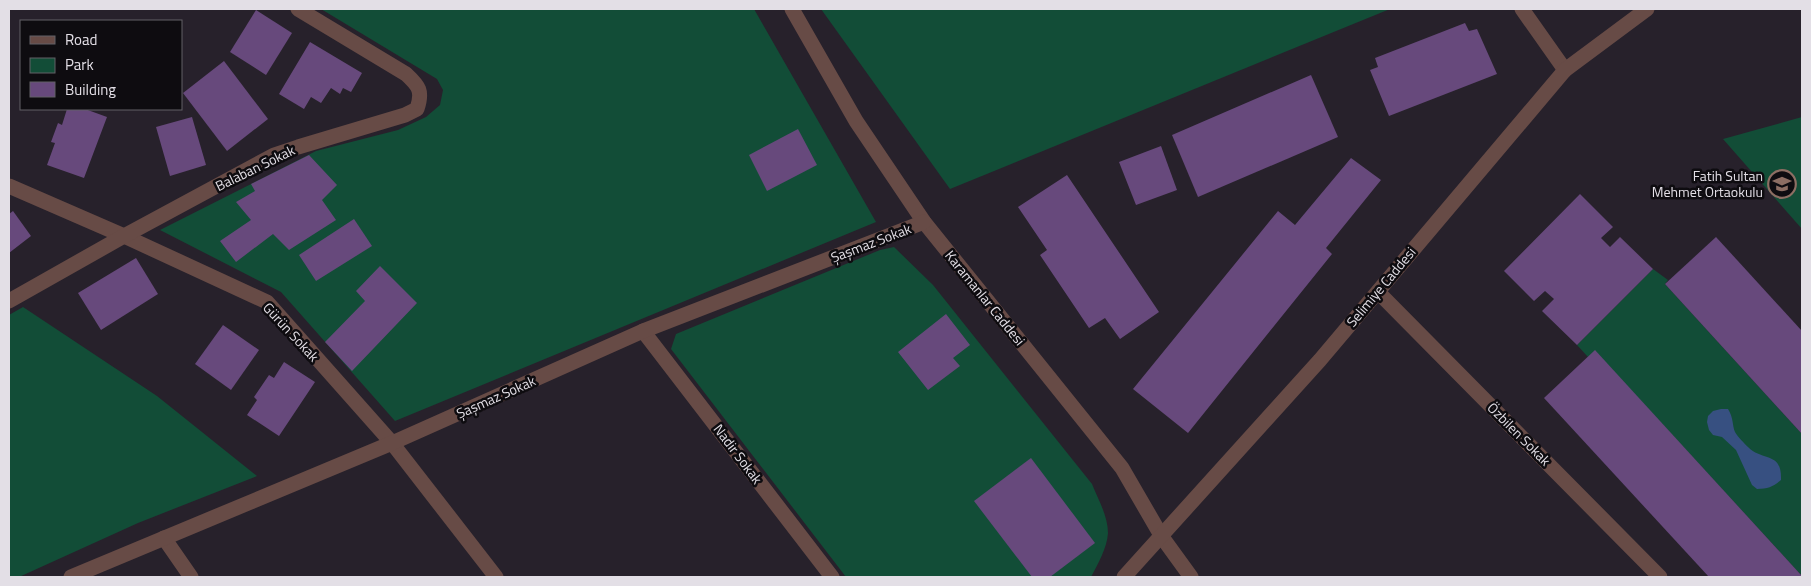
<svg xmlns="http://www.w3.org/2000/svg" width="1811" height="586" viewBox="0 0 1811 586" font-family="'Titillium Web',sans-serif">
<rect width="100%" height="100%" fill="#27212b"/>
<!-- green -->
<g fill="#124d37">
<polygon points="321,9 754,9 876,222 395,421 281,292 160,230 316,151 398,130 426,117 440,105 443,90 437,79"/>
<polygon points="821,9 1390,9 950,189"/>
<polygon points="1802,117 1802,229 1723,139"/>
<path d="M894,247L933,285L1092,484C1098,499 1108,516 1108,533C1107,548 1098,564 1091,577H846L671,349L676,334L880,250Z"/>
<polygon points="1653,269 1668,280 1665,284 1802,434 1802,576 1595,351 1588,357 1577,345"/>
<polygon points="23,307 157,396 257,476 138,523 19,577 9,577 9,315"/>
</g>
<!-- water -->
<path fill="#375081" d="M1721,409H1728C1734,419 1732,425 1735,432C1738,437 1744,443 1748,447C1763,462 1782,451 1781,480C1773,487 1768,489 1757,489L1752,485L1736,450L1722,437L1713,435L1709,430L1707,422L1708,416L1713,411Z"/>
<!-- building -->
<g fill="#67497c">
<polygon points="256,10 292,33 266,75 230,52"/>
<polygon points="1465,23 1469,31 1477,29 1497,74 1389,116 1370,70 1378,67 1375,58"/>
<polygon points="310,42 362,73 351,92 343,88 340,94 331,88 321,103 311,97 304,109 279,94"/>
<polygon points="224,61 268,119 227,151 183,93"/>
<polygon points="1311,75 1338,137 1198,197 1172,135"/>
<polygon points="67,109 85,109 107,117 84,178 47,165 55,143 51,142 58,123 62,125"/>
<polygon points="192,117 206,165 170,176 156,127"/>
<polygon points="798,129 817,165 767,191 749,155"/>
<polygon points="1161,146 1177,190 1136,205 1119,162"/>
<polygon points="309,155 337,185 322,200 336,220 289,250 273,234 236,262 220,241 251,220 236,202 255,191 251,184"/>
<polygon points="1351,158 1381,180 1326,248 1332,254 1188,433 1133,389 1278,211 1295,225"/>
<polygon points="1067,175 1159,312 1120,339 1105,318 1089,328 1040,255 1047,250 1018,207"/>
<polygon points="1580,194 1613,227 1601,238 1610,247 1620,237 1653,269 1577,345 1542,311 1554,299 1545,291 1534,301 1504,271"/>
<polygon points="13,211 31,236 9,253 9,214"/>
<polygon points="354,219 372,246 316,281 299,255"/>
<polygon points="1716,237 1802,331 1802,434 1665,284"/>
<polygon points="136,258 158,294 101,330 78,293"/>
<polygon points="380,266 417,303 352,371 325,342 365,301 356,291"/>
<polygon points="946,314 970,345 953,358 960,366 928,390 898,352"/>
<polygon points="223,325 259,350 231,390 195,364"/>
<polygon points="1595,350 1802,576 1802,577 1709,577 1544,398"/>
<polygon points="284,362 315,382 279,436 247,415 257,400 254,397 269,375 274,378"/>
<polygon points="1031,458 1095,543 1050,577 1032,577 974,501"/>
</g>
<g fill="none" stroke-linecap="round" stroke-linejoin="round">
<!-- minor -->
<g stroke="#674b46" stroke-width="15">
<polyline points="792,9 856,121 924,222 1122,468 1162,537 1191,577"/>
<polyline points="1522,9 1565,70"/>
<polyline points="9,186 124,236 267,302 392,443 496,577"/>
<polyline points="1378,292 1660,577"/>
<path d="M9,301L124,236L274,155L298,147L405,115L417,109C423,91 419,86 406,74L298,9"/>
<polyline points="643,331 832,577"/>
<polyline points="164,538 191,577"/>
<polyline points="71,577 392,443 643,331 924,222"/>
<polyline points="1124,577 1320,360 1565,70 1647,9"/>
</g>
</g>
<!-- icons -->
<defs>
<symbol id="school-ring" viewBox="-11 -11 22 22"><circle r="9.5" fill="#0e0c10" stroke="#8d6e63" stroke-width="1.5"/><path d="M0-5L7-2L0 1L-7-2ZM-4 1L0 2.5L4 1V4Q0 6-4 4Z" fill="#8d6e63"/></symbol>
</defs>
<g fill-rule="evenodd">
<use href="#school-ring" x="1766" y="168" width="32" height="32"/>
</g>
<g text-anchor="middle" stroke-width="5" stroke-linejoin="round" paint-order="stroke">
<!-- street labels -->
<g font-size="14" fill="#e3dfe6" stroke="#0e0c10">
<text transform="translate(255 168) rotate(-26)" y="5">Balaban Sokak</text>
<text transform="translate(871 243) rotate(-21)" y="5">Şaşmaz Sokak</text>
<text transform="translate(1381 287) rotate(-50)" y="5">Selimiye Caddesi</text>
<text transform="translate(985 298) rotate(51)" y="5">Karamanlar Caddesi</text>
<text transform="translate(291 332) rotate(47)" y="5">Gürün Sokak</text>
<text transform="translate(496 397) rotate(-24)" y="5">Şaşmaz Sokak</text>
<text transform="translate(1519 434) rotate(45)" y="5">Özbilen Sokak</text>
<text transform="translate(738 454) rotate(53)" y="5">Nadir Sokak</text>
</g>
<!-- poi labels -->
<g font-size="14" fill="#e3dfe6" stroke="#0e0c10" text-anchor="end">
<text x="1763" y="181">Fatih Sultan<tspan x="1763" dy="16">Mehmet Ortaokulu</tspan></text>
</g>
</g>
<!-- border -->
<rect width="1811" height="586" fill="none" stroke="#e3dfe6" stroke-width="20"/>
<!-- legend -->
<rect x="20" y="20" width="162" height="90" fill="#0e0c10" stroke="#636066"/>
<rect x="30" y="36" width="25" height="8" fill="#674b46" stroke="#636066"/>
<text x="65" y="45" font-size="15" fill="#e3dfe6">Road</text>
<rect x="30" y="58" width="25" height="15" fill="#124d37" stroke="#636066"/>
<text x="65" y="70" font-size="15" fill="#e3dfe6">Park</text>
<rect x="30" y="82" width="25" height="15" fill="#67497c" stroke="#636066"/>
<text x="65" y="95" font-size="15" fill="#e3dfe6">Building</text>
</svg>
